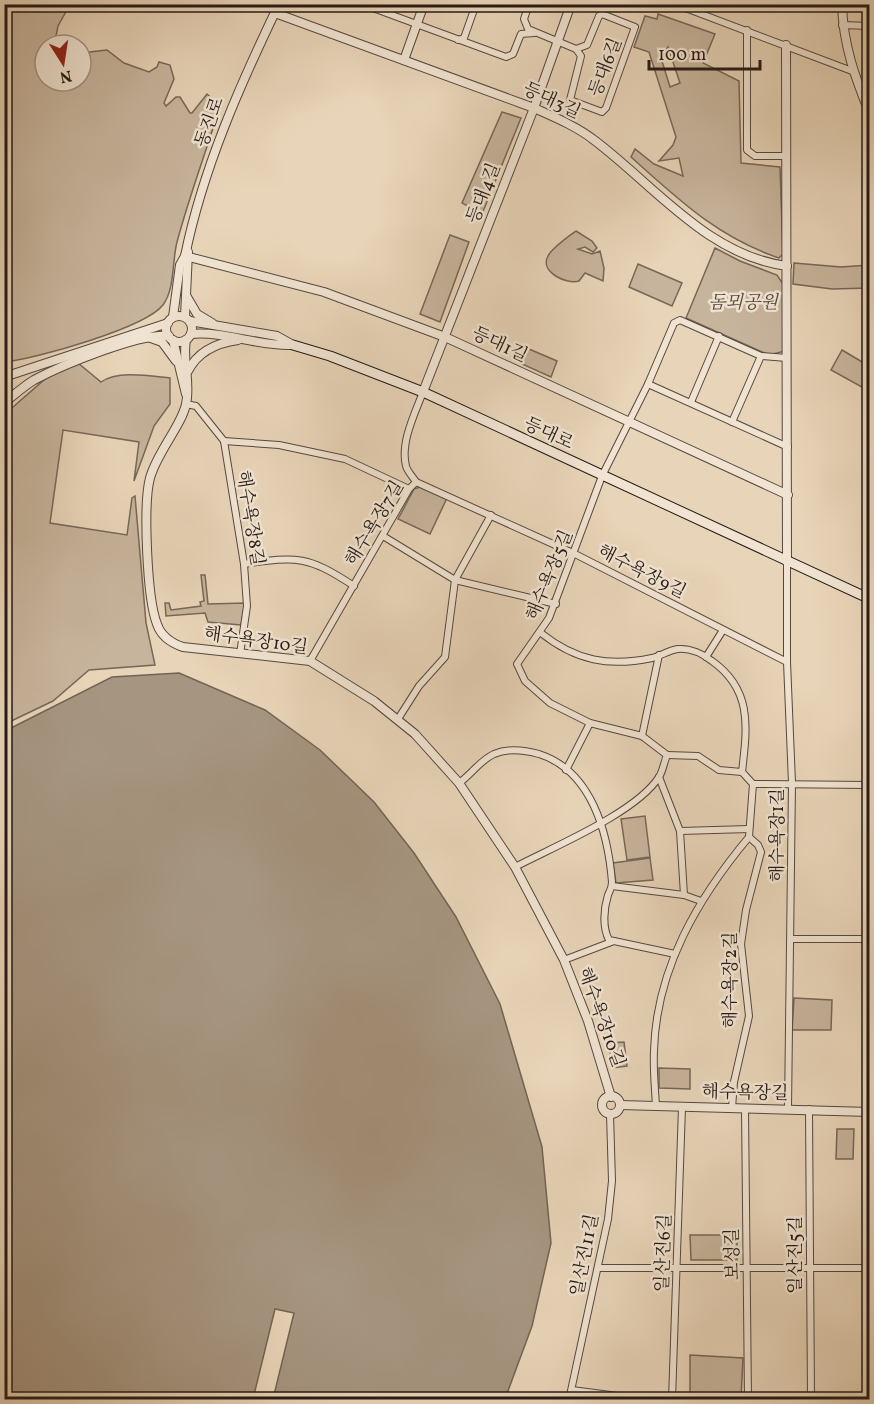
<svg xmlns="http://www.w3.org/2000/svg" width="874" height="1404" viewBox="0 0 874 1404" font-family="Vollkorn,'Noto Serif KR',serif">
<rect width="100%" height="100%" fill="#e8d4b8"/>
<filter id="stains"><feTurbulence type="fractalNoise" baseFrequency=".00333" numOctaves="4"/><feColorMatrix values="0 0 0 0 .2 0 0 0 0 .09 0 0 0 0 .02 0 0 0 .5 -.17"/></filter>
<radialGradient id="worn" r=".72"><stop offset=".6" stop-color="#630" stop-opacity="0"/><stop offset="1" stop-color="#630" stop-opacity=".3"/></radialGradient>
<!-- green -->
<g fill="#c7b49c" stroke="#766758" stroke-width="1.5" fill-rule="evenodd">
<path d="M64,5L68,8L58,26L55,41L61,45H45V81H81V53L107,50L124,63L149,72L157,67L159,62L170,65L174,79L164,103L166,106L176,97H180L190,113H192L207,94L220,106C206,152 189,197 177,242C172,261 175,289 163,305C145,328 35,359 5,362V5Z"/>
<path d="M658,14L715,34L703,63L739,81L741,163L780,167L783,254L779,258C717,237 678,199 631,157L635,149L654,164L683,176L679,158L659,161L673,145L676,137L649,52L634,47L645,16L657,19ZM668,47L680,83L670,87L661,58Z"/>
<polygon points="502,112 521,118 482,214 462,203"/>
<path d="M576,231L592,241L597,248L593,252L585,247L578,249L592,254L600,251L604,268L603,281L585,273L579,281C567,285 539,272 548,256C552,248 569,236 576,231Z"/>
<polygon points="450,235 469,242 440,322 420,314"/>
<polygon points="715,248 740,261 777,275 783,284 785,351 769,355 686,318"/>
<polygon points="794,263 841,267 869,265 869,288 832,289 793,284"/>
<polygon points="638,264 682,283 672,306 629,287"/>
<polygon points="529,349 557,361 551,377 522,364"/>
<polygon points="842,350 869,366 869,391 831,370"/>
<path d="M78,363L101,382C118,370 150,376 170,378V404L154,426L134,481L139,442L63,430L50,523L127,535L132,498L135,496L146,623L155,665L89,670L53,701L5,724L4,498L11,494L5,487V414L52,373Z"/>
<polygon points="420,487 447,498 430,534 398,519 414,489"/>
<polygon points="201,575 205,575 208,604 245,603 241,625 208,622 205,613 166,616 165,603 169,603 171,610 201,606 200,602 204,601"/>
<polygon points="645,816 650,857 627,860 621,819"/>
<polygon points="650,858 653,880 616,883 613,863"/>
<polygon points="794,998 832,1000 831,1030 792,1030"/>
<polygon points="624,1042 627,1066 612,1068 609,1043"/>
<polygon points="659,1068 690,1069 690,1089 659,1088"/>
<polygon points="837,1129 854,1129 853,1159 836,1159"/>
<polygon points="690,1235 737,1235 737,1260 691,1260"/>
<polygon points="690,1355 743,1358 741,1398 690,1396"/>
</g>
<!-- water -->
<polygon fill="#a69580" stroke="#726455" stroke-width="1.5" points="179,673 265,710 320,750 374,802 414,853 456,917 500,1004 542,1147 551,1243 532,1326 505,1399 273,1399 294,1313 275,1309 253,1399 5,1399 5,731 112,677"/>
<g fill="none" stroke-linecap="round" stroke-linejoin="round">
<defs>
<g id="minor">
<polyline points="362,4 506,57 513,54 521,34 534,33"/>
<polyline points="529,4 524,19 528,29 576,49 581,56 570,100 602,112 606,108 635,27 602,14 599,16 587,45 576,49"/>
<polyline points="675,4 852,71"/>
<polyline points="842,25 870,26"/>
<polyline points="747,30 747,150 755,156 787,156"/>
<polyline points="458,40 464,38 476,4"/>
<polyline points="648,384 788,447"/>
<polyline points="691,402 719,336"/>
<polyline points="186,404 196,406 224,441 244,564 247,606 240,654"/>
<polyline points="732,422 761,356"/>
<polyline points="224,441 279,445 345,459 409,489"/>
<polyline points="416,482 575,554 787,662"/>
<polyline points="383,536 455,580 556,604"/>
<polyline points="787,562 787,662 792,783 788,1109"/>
<path d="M244,564C298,556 308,556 354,586"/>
<path d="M541,633C576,661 609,667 652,658C661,656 669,650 678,649C690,648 703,654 712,661C753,690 747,728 742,772"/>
<polyline points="706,657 723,630"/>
<path d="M310,661L409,489L416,482C413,477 407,471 406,466C400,443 415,413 423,392"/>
<polyline points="398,719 419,686 445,657 455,580 491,515"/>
<polyline points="642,736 659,655"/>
<polyline points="667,755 642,736 590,723 550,703 525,681 517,664 549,618 602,476 648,384 674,323 680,320 761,356 787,358"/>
<polyline points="667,755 698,756 719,770 742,772"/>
<polyline points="566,770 590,723"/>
<polyline points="659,777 680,831 684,895"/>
<path d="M459,783C472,774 479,761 494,754C508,748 525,750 539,754C592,771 608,833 612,882C612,888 610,890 608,895C604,908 602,927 609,940L614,941"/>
<polyline points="753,784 870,785"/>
<polyline points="680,831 749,829"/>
<path d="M515,867C553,847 636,813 659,777C663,771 664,762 667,755"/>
<polyline points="612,886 684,895 701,901"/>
<polyline points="791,939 870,939"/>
<polyline points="564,960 614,941 675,954"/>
<path d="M656,1106C655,1088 653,1069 654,1051C656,969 698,898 749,837"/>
<polyline points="732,1108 734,1082 749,1016 741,944 746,910 761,852 758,845 749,837 753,784 742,772"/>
<polyline points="745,1108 748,1400"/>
<polyline points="809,1109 811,1400"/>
<polyline points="598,1268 870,1268"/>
<polyline points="572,1390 648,1400"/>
<polyline points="569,1400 608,1219 612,1181 610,1114"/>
<polyline points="672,1400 682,1107"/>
</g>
<g id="tertiary">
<path d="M842,4C843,44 855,78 870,114"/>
<path d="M275,13L534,108C554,117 576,126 594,140C654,185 708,256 787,266"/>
<polyline points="786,45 787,562"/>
<polyline points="404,60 424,4"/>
<polyline points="185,256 324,292 445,337 788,495"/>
<polyline points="187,297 197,314 212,323"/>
<circle cx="179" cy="329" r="13"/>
<path d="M173,317L180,265L185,256C203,168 240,85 279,4"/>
<polyline points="185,317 188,252"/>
<polyline points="190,321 277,336 293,345"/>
<path d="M191,334C225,331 257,346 291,345"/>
<polyline points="148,337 162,342 176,361"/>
<polyline points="173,340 186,394"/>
<path d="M186,340C182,361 191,382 186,404C182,425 157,452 150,478C143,504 147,599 157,624C161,636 171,643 183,647L310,661L374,701L415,734L459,783L515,867L564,960L588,1021L611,1097"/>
<path d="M188,371C198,351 216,343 238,340"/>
<polyline points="4,377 168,323"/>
<polyline points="423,392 534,108 571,4"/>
<path d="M4,403C14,395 24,386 34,380C60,366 141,332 169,336"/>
<circle cx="611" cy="1105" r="9"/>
<polyline points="620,1105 870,1112"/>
</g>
<polyline id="secondary" points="293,345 330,356 423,392 870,599"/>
</defs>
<!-- minor casing -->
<use href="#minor" stroke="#56483d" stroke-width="8"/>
<!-- tertiary casing -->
<use href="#tertiary" stroke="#56483d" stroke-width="10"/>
<!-- secondary casing -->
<use href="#secondary" stroke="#251a14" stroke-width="11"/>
<!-- minor -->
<use href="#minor" stroke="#f0e3d1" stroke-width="6"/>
<!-- tertiary -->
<use href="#tertiary" stroke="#f0e3d1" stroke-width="8"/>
<!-- secondary -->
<use href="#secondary" stroke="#f0e3d1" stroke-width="9"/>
</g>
<g text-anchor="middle" stroke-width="5" stroke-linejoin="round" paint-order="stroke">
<!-- street labels -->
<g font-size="18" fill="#251a14" stroke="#f0e3d1">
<text transform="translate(605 67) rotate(-69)" y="6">등대6길</text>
<text transform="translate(552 100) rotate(25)" y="6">등대3길</text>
<text transform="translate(209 122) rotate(-70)" y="6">동진로</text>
<text transform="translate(483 193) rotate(-69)" y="6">등대4길</text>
<text transform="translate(500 344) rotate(25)" y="6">등대1길</text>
<text transform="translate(549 433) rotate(25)" y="6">등대로</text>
<text transform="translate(251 518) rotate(81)" y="6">해수욕장8길</text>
<text transform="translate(374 523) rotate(-59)" y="6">해수욕장7길</text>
<text transform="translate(642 571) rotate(27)" y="6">해수욕장9길</text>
<text transform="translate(549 575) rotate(-68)" y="6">해수욕장5길</text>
<text transform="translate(256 640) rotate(8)" y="6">해수욕장10길</text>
<text transform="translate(777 835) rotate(-90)" y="6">해수욕장1길</text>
<text transform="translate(730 980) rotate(-90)" y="6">해수욕장2길</text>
<text transform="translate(602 1017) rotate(70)" y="6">해수욕장10길</text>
<text transform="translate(745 1092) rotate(1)" y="6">해수욕장길</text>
<text transform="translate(663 1253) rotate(-88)" y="6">일산진6길</text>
<text transform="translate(732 1254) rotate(-91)" y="6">보성길</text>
<text transform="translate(584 1255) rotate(-79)" y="6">일산진11길</text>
<text transform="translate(795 1255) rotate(-90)" y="6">일산진5길</text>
</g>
<!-- park labels -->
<g font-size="18" font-style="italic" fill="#56483d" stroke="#f0e3d1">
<text x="743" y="308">돔뫼공원</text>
</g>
</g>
<!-- margin -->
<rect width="874" height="1404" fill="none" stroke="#e8d4b8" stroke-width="24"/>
<rect x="6" y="6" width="862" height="1392" fill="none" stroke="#251a14" stroke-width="3"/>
<rect x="12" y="12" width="850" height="1380" fill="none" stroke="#251a14" stroke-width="1.5"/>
<!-- north arrow -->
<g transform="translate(63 63) rotate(168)"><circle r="28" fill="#f0e3d1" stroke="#9f9385" stroke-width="1.5"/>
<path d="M0-4.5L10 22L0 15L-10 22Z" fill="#8f2418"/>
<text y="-9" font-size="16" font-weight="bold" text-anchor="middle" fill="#251a14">N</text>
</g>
<!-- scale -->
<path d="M649 60v9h111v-9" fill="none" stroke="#251a14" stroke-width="3"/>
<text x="658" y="60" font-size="18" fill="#251a14" stroke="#f0e3d1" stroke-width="4.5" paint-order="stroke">100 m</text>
<rect width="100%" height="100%" filter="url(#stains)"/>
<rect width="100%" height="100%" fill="url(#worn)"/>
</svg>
